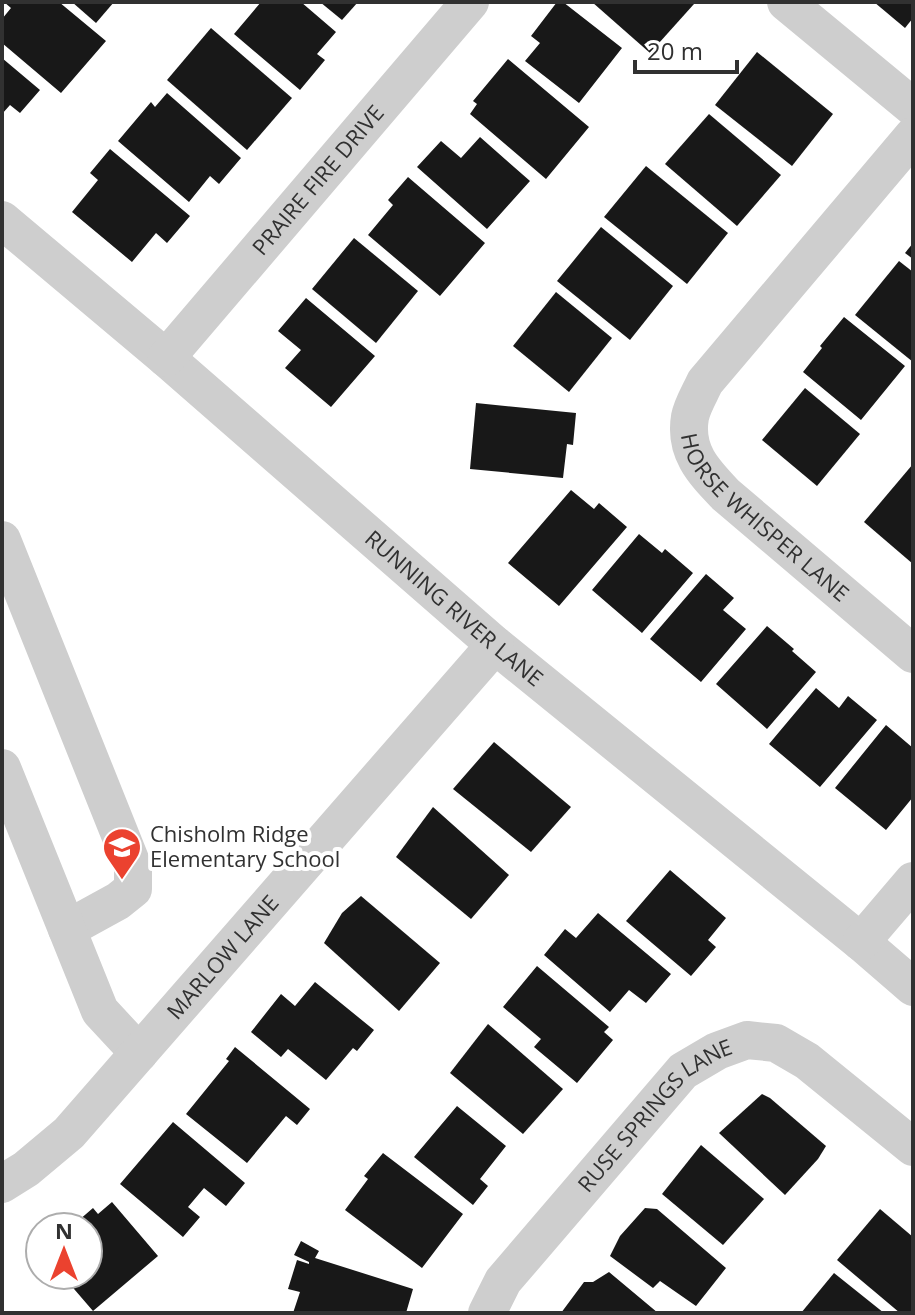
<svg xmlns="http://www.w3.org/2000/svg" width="915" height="1315" viewBox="0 0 915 1315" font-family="'Open Sans',sans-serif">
<rect width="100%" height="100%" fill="#fff"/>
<!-- building -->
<g fill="#181818">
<polygon points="4,2 59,2 106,41 61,93 2,43 2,19 11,8"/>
<polygon points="72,2 114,2 96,23"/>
<polygon points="261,2 301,2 336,32 317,54 325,60 300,90 234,34"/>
<polygon points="320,2 358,2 342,20"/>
<polygon points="557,2 563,2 622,48 579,103 525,61 540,43 531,36"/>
<polygon points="592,2 691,2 694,4 650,53"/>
<polygon points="874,2 913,2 913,18 905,28"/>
<polygon points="211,28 292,98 247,150 167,80"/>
<polygon points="757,52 833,114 792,166 715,105"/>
<polygon points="2,58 40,90 20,113 10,105 2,114"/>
<polygon points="508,59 589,127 546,179 470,114 477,104 473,101"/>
<polygon points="167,93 241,158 219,184 210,176 189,202 118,141 151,102 155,107"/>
<polygon points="709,114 781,175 737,226 665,164"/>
<polygon points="480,137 530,181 487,229 417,167 441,141 461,158"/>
<polygon points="110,149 190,216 167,243 156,233 132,262 72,212 98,180 90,173"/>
<polygon points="646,166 728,233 687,284 604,217"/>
<polygon points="408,177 485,243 440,296 368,235 393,205 388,200"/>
<polygon points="601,227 673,286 630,340 557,281"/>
<polygon points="354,238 418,291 376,343 312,289"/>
<polygon points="913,243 913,259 905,253"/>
<polygon points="899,261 913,272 913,362 855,315"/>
<polygon points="556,292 612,338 569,392 513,346"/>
<polygon points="306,298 375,356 331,407 285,368 301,350 278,331"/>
<polygon points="844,317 905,366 861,420 803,372 822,348 820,346"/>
<polygon points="805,388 860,434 817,486 762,440"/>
<polygon points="476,403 576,413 573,445 567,444 563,478 470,469"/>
<polygon points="913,464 913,564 864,522"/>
<polygon points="571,490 594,509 599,503 627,527 559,606 508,563"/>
<polygon points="639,534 662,553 665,549 693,573 642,633 592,590"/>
<polygon points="706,574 734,598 723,610 746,629 701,682 650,639"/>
<polygon points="767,626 794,649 792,651 816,672 767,729 716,684"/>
<polygon points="816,688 839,708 848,696 877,720 820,787 769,744"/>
<polygon points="886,725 913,748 911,754 913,756 913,797 886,830 835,788"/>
<polygon points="494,742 571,807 531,852 453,789"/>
<polygon points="433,807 509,875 471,919 396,857"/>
<polygon points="670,870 726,918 708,940 716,947 691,976 626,921"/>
<polygon points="361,896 440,963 399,1011 324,943 342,913"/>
<polygon points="598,913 671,974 646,1003 629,990 610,1012 544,955 565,929 576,938"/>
<polygon points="537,966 609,1027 604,1032 613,1040 577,1083 534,1047 541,1039 503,1007"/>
<polygon points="315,982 374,1030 357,1051 353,1048 326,1080 288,1049 281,1057 251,1032 281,994 295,1006"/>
<polygon points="488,1024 563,1089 523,1134 450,1073"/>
<polygon points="235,1047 310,1109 297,1125 286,1116 247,1163 186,1114 229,1061 226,1059"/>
<polygon points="762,1094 770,1098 826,1146 818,1159 785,1195 719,1133"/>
<polygon points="457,1106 506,1146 480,1179 488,1186 473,1205 414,1157"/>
<polygon points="173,1122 245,1183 226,1206 204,1188 188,1207 200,1217 183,1237 120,1184"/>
<polygon points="701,1145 764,1199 723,1245 662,1194"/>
<polygon points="383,1153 463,1214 422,1268 345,1210 368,1179 364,1176"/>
<polygon points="112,1202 158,1256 93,1311 62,1275 88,1275 88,1227 71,1227 93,1208 98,1214"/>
<polygon points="645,1208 657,1209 726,1268 696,1306 660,1281 653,1288 610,1256 620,1236"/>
<polygon points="880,1209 913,1237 913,1313 900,1313 837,1260"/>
<polygon points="301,1241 319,1251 315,1258 413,1289 406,1313 293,1313 300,1292 288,1289 297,1260 309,1264 309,1262 294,1255"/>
<polygon points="609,1272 658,1313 561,1313 584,1282 593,1282"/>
<polygon points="834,1273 884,1313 801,1313"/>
</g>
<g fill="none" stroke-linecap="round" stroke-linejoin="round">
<!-- minor -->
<g stroke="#cecece" stroke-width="38">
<polyline points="786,2 913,107"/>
<path id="s1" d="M913,136L705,382C700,393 692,406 690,417C684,452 704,472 726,495L913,654"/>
<path id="s2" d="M2,220L166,358L495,645L861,942L913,987"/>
<path id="s3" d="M166,358L470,2"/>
<polyline points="2,540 133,867 133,889 118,901 67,929"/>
<polyline points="2,768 100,1011 139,1053"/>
<polyline points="861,942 913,881"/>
<path id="s4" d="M2,1184L26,1169L69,1133L495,645"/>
<path id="s5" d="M487,1313L503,1281L683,1071L717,1051L747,1040L776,1043L807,1061L913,1147"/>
</g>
</g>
<!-- icons -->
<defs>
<symbol id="school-pin" viewBox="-11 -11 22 30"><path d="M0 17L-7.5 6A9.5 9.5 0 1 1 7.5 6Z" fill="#eb422f" stroke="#fff"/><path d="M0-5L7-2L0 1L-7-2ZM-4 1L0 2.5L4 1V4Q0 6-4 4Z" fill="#fff"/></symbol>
</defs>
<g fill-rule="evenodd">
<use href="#school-pin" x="100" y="825" width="44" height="60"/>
</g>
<g text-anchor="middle" stroke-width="8" stroke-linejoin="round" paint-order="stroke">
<!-- street labels -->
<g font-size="22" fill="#313131" stroke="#fff">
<text dy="8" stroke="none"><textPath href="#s3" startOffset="234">PRAIRE FIRE DRIVE</textPath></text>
<text dy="8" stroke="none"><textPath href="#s1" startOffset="492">HORSE WHISPER LANE</textPath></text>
<text dy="8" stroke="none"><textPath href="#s2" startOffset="596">RUNNING RIVER LANE</textPath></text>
<text dy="8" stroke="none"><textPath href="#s4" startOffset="318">MARLOW LANE</textPath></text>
<text dy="8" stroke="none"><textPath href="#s5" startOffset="262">RUSE SPRINGS LANE</textPath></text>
</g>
<!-- poi labels -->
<g font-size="22" fill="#313131" stroke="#fff" text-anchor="start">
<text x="150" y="842">Chisholm Ridge<tspan x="150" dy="25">Elementary School</tspan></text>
</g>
</g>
<!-- border -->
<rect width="915" height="1315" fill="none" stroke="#313131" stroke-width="8"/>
<!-- north arrow -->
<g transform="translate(64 1251)"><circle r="38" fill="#ffffff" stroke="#adadad" stroke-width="2"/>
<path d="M0-6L14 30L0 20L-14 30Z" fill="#eb422f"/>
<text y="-12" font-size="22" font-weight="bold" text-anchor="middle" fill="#313131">N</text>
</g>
<!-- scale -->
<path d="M635 60v12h102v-12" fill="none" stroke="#313131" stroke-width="4"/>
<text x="647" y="60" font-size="24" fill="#313131" stroke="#ffffff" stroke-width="6" paint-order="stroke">20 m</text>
</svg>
